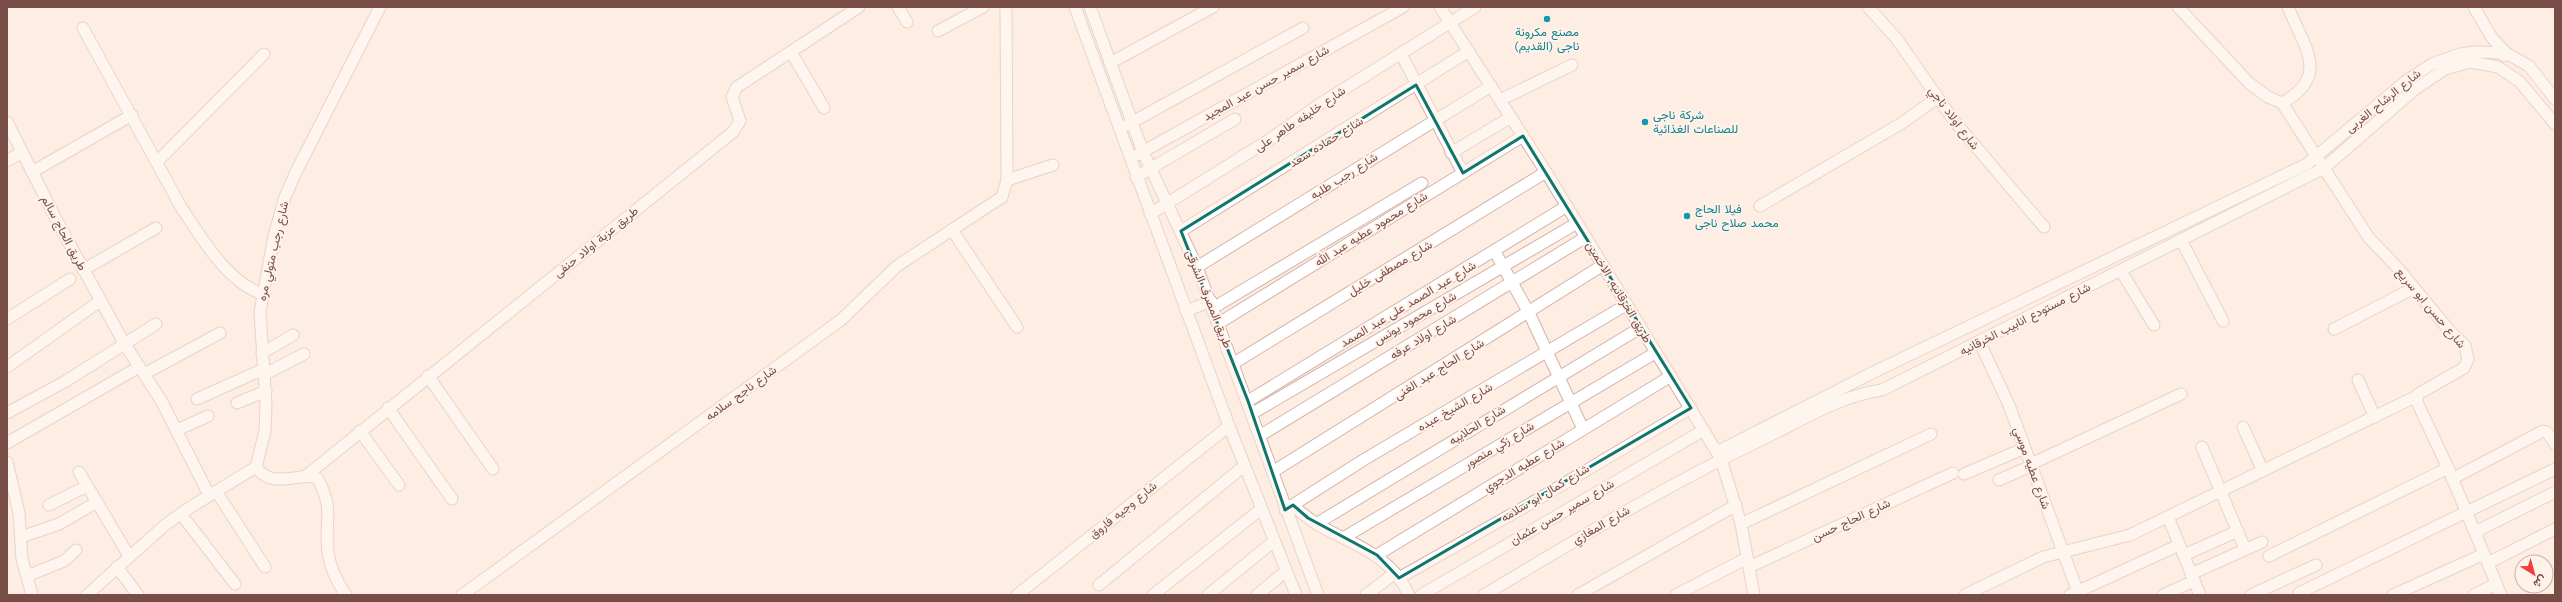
<svg xmlns="http://www.w3.org/2000/svg" width="2562" height="602" viewBox="0 0 2562 602" font-family="'Work Sans',Vazirmatn,sans-serif">
<rect width="100%" height="100%" fill="#feede2"/>
<g fill="none" stroke-linecap="round" stroke-linejoin="round">
<defs>
<g id="minor">
<polyline points="898,7 907,22"/>
<polyline points="1075,7 1229,426 1296,595"/>
<polyline points="1090,7 1143,152 1197,267 1318,595"/>
<polyline points="1440,7 1546,172 1721,459 1741,524 1754,595"/>
<polyline points="1868,7 1896,38 1955,122 2044,227"/>
<polyline points="2178,7 2249,83 2268,97 2282,103"/>
<path d="M2288,7C2304,47 2331,76 2282,103L2369,238L2396,266L2449,330L2465,346L2468,359L2464,368L2418,394L2417,402L2448,468L2501,595"/>
<polyline points="2474,7 2492,38 2506,53 2504,56"/>
<path d="M83,28L181,207C202,238 226,281 262,294"/>
<polyline points="938,31 983,7"/>
<polyline points="791,52 824,108"/>
<polyline points="1401,54 1463,173"/>
<polyline points="1110,63 1213,7"/>
<polyline points="1500,100 1572,65"/>
<polyline points="7,122 57,221 124,343 162,402 209,495"/>
<polyline points="1127,125 1303,28"/>
<polyline points="1451,153 1511,117"/>
<polyline points="1137,155 1403,7"/>
<polyline points="7,161 22,152"/>
<polyline points="157,162 264,54"/>
<polyline points="32,172 132,115"/>
<polyline points="1136,177 1235,119"/>
<polyline points="1007,180 1053,165"/>
<polyline points="1760,206 1902,123 1937,98"/>
<polyline points="1150,214 1269,140 1320,104 1475,7"/>
<polyline points="952,230 1017,327"/>
<polyline points="1181,231 1469,51"/>
<polyline points="2181,240 2223,321"/>
<polyline points="1495,252 1529,313 1583,429"/>
<polyline points="1197,267 1491,86"/>
<polyline points="83,270 156,228"/>
<polyline points="2121,271 2154,325"/>
<polyline points="1213,308 1422,183"/>
<polyline points="1186,311 1211,301"/>
<polyline points="7,319 70,279"/>
<polyline points="1219,323 1523,136"/>
<polyline points="2334,329 2414,288"/>
<polyline points="1980,343 2009,405 2079,595"/>
<polyline points="262,353 293,335"/>
<polyline points="1234,363 1546,172"/>
<polyline points="7,367 100,301"/>
<polyline points="144,374 220,333"/>
<polyline points="265,374 304,354"/>
<polyline points="428,376 493,469"/>
<polyline points="2358,380 2375,417"/>
<polyline points="197,399 264,369"/>
<polyline points="1248,401 1567,206"/>
<polyline points="237,403 266,391"/>
<polyline points="388,408 452,499"/>
<polyline points="7,413 66,381 156,324"/>
<polyline points="1253,413 1577,223"/>
<polyline points="2243,427 2263,471"/>
<polyline points="177,430 208,416"/>
<polyline points="360,431 399,485"/>
<polyline points="1261,435 1586,237"/>
<polyline points="7,443 139,367"/>
<polyline points="2202,447 2245,549"/>
<polyline points="1717,452 1878,370 2307,164 2406,81 2432,64 2460,54 2475,52 2506,53 2529,66 2555,99"/>
<polyline points="7,462 19,513 22,559 32,595"/>
<polyline points="2031,464 2181,394"/>
<polyline points="256,467 265,431 266,405 260,312 274,236 285,197 296,172 380,7"/>
<path d="M256,467C272,492 307,469 318,479C335,512 324,520 328,552C330,568 337,582 346,595"/>
<polyline points="1274,471 1603,265"/>
<polyline points="79,472 129,556"/>
<polyline points="1964,474 2025,448"/>
<polyline points="307,475 733,132 740,121 732,97 737,87 859,7"/>
<polyline points="2452,479 2543,431 2547,432 2555,444"/>
<polyline points="1999,480 2031,466"/>
<polyline points="216,491 265,567"/>
<polyline points="49,505 87,486"/>
<path d="M1293,505C1331,544 1383,540 1409,595"/>
<polyline points="1285,510 1365,459 1626,305"/>
<polyline points="181,514 235,584"/>
<polyline points="2168,517 2200,595"/>
<polyline points="1316,524 1640,328"/>
<polyline points="1741,524 1931,434"/>
<polyline points="2475,532 2555,492"/>
<polyline points="21,537 59,524 97,502"/>
<polyline points="1343,538 1655,353"/>
<polyline points="1377,555 1671,376"/>
<polyline points="2184,555 2238,531"/>
<polyline points="2269,556 2448,468"/>
<polyline points="2488,563 2555,529"/>
<polyline points="117,567 138,595"/>
<polyline points="1749,567 1953,473"/>
<polyline points="2191,574 2262,542"/>
<polyline points="27,576 64,561 76,550"/>
<polyline points="1399,578 1535,501 1691,408"/>
<polyline points="1099,585 1244,466"/>
<polyline points="2299,593 2555,469"/>
<polyline points="87,595 165,525 186,510 256,467"/>
<polyline points="462,595 841,320 897,266 1002,197 1007,180 1006,7"/>
<polyline points="1017,595 1229,426"/>
<polyline points="1153,595 1261,509"/>
<polyline points="1208,595 1274,541"/>
<polyline points="1257,595 1286,571"/>
<polyline points="1366,595 1395,573"/>
<polyline points="1421,595 1704,430"/>
<path d="M1484,595C1577,539 1669,484 1767,437C1804,419 1840,396 1882,390L2324,168L2414,90L2445,69L2471,62L2498,67L2520,82L2555,124"/>
<polyline points="1578,595 1736,505"/>
<polyline points="1676,595 1747,558"/>
<polyline points="1965,595 2043,557 2130,535 2417,396"/>
<polyline points="2070,595 2179,545"/>
<polyline points="2163,595 2194,581"/>
<polyline points="2251,595 2316,565"/>
<polyline points="2393,595 2484,554"/>
<polyline points="2474,595 2496,584"/>
</g>
</defs>
<!-- minor casing -->
<use href="#minor" stroke="#d2b4aa" stroke-width="13"/>
<!-- minor -->
<use href="#minor" stroke="#fff" stroke-width="11"/>
</g>
<!-- marked area -->
<path d="M0 0H2562V602H0ZM1416,85L1463,173L1523,136L1691,408L1399,578L1377,555L1308,518L1293,505L1285,510L1248,401L1181,231Z" fill="#feede2" fill-opacity=".55" fill-rule="evenodd"/>
<path fill="none" stroke="#0f766e" stroke-width="3" stroke-linejoin="round" d="M1416,85L1463,173L1523,136L1691,408L1399,578L1377,555L1308,518L1293,505L1285,510L1248,401L1181,231Z"/>
<!-- markers -->
<g fill="#0f9aa8" stroke="#fff2ea" stroke-width="1.5">
<circle cx="1547" cy="19" r="4"/>
<circle cx="1645" cy="122" r="4"/>
<circle cx="1687" cy="216" r="4"/>
</g>
<g text-anchor="middle" stroke-width="4" stroke-linejoin="round" paint-order="stroke">
<!-- culture labels -->
<g font-size="12" fill="#0d838f" stroke="#fff2ea" text-anchor="start">
<text x="1547" y="36" text-anchor="middle">مصنع مكرونة<tspan x="1547" dy="14">ناجى (القديم)</tspan></text>
<text x="1653" y="119">شركة ناجى<tspan x="1653" dy="14">للصناعات الغذائية</tspan></text>
<text x="1695" y="213">فيلا الحاج<tspan x="1695" dy="14">محمد صلاح ناجى</tspan></text>
</g>
<!-- street labels -->
<g font-size="12" fill="#784d46" stroke="#fff2ea">
<text transform="translate(1266 83) rotate(-29)" y="4">شارع سمير حسن عبد المجيد</text>
<text transform="translate(2383 101) rotate(-39)" y="4">شارع الرشاح الغربى</text>
<text transform="translate(1954 118) rotate(53)" y="4">شارع اولاد ناجي</text>
<text transform="translate(1300 119) rotate(-34)" y="4">شارع خليفه طاهر على</text>
<text transform="translate(1326 142) rotate(-32)" y="4">شارع حماده سعد</text>
<text transform="translate(1344 176) rotate(-32)" y="4">شارع رجب طلبه</text>
<text transform="translate(1371 229) rotate(-32)" y="4">شارع محمود عطيه عبد الله</text>
<text transform="translate(64 233) rotate(62)" y="4">طريق الحاج سالم</text>
<text transform="translate(596 242) rotate(-39)" y="4">طريق عزبة اولاد حنفى</text>
<text transform="translate(273 251) rotate(-77)" y="4">شارع رجب متولي مره</text>
<text transform="translate(1390 268) rotate(-31)" y="4">شارع مصطفى خليل</text>
<text transform="translate(1619 292) rotate(59)" y="4">طريق الخرقانيه, الاخمين</text>
<text transform="translate(1209 299) rotate(68)" y="4">طريق المصرف الشرقى</text>
<text transform="translate(1408 304) rotate(-31)" y="4">شارع عبد الصمد على عبد الصمد</text>
<text transform="translate(2431 308) rotate(50)" y="4">شارع حسن ابو سريع</text>
<text transform="translate(1415 318) rotate(-30)" y="4">شارع محمود يونس</text>
<text transform="translate(2025 319) rotate(-27)" y="4">شارع مستودع انابيب الخرقانيه</text>
<text transform="translate(1423 337) rotate(-31)" y="4">شارع اولاد عرفه</text>
<text transform="translate(1439 369) rotate(-32)" y="4">شارع الحاج عبد الغنى</text>
<text transform="translate(741 393) rotate(-36)" y="4">شارع ناجح سلامه</text>
<text transform="translate(1455 407) rotate(-30)" y="4">شارع الشيخ عبده</text>
<text transform="translate(1477 425) rotate(-32)" y="4">شارع الحلايبه</text>
<text transform="translate(1499 445) rotate(-31)" y="4">شارع زكي منصور</text>
<text transform="translate(1524 465) rotate(-31)" y="4">شارع عطيه الدجوي</text>
<text transform="translate(2032 468) rotate(70)" y="4">شارع عطيه موسي</text>
<text transform="translate(1545 493) rotate(-31)" y="4">شارع كمال ابو سلامه</text>
<text transform="translate(1123 510) rotate(-39)" y="4">شارع وجيه فاروق</text>
<text transform="translate(1562 512) rotate(-30)" y="4">شارع سمير حسن عثمان</text>
<text transform="translate(1851 520) rotate(-25)" y="4">شارع الحاج حسن</text>
<text transform="translate(1601 525) rotate(-30)" y="4">شارع المغازي</text>
</g>
</g>
<!-- border -->
<rect width="2562" height="602" fill="none" stroke="#784d46" stroke-width="16"/>
<!-- north arrow -->
<g transform="translate(2534 574) rotate(143)"><circle r="19" fill="#fff2ea" stroke="#c9b0a8"/>
<path d="M0-3L7 15L0 10L-7 15Z" fill="#f23e3f"/>
<text y="-6" font-size="11" font-weight="bold" text-anchor="middle" fill="#784d46">ش</text>
</g>
</svg>
